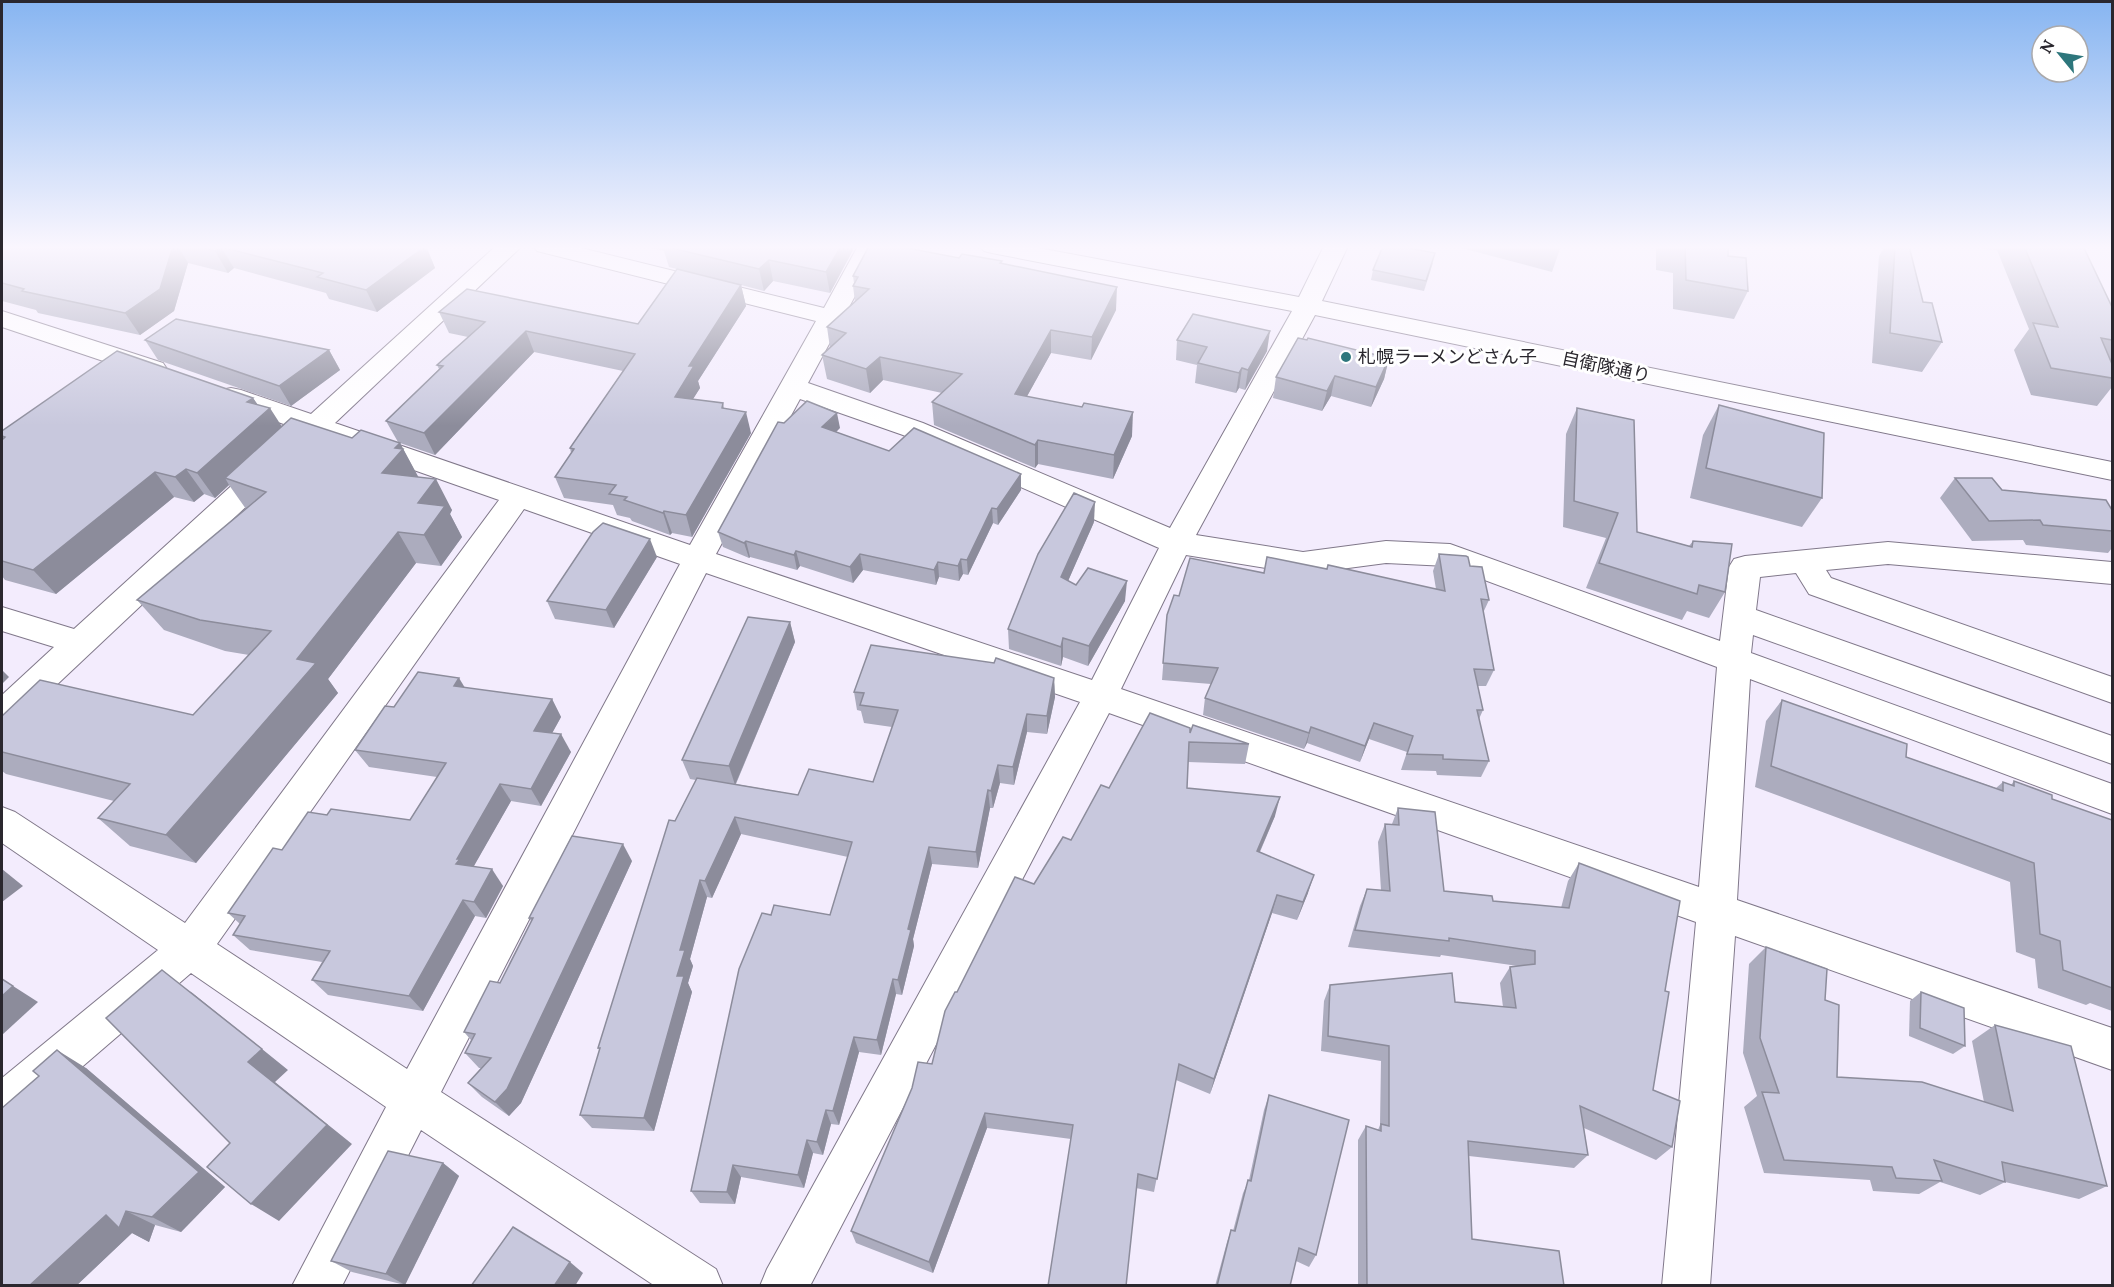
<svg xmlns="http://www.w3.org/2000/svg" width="2114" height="1287" viewBox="0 0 2114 1287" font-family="Lora,'Noto Sans JP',serif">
<rect width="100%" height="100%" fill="#f3ecfd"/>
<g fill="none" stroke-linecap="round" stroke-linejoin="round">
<defs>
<g id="minor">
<path d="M496,246H522L335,423L690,545L816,321L537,251L533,246H573L824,308L858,246H882L808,383L923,423L1170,528L1292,311L992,253L984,251L980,246H1028L1299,297L1324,246H1348L1322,301L2112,462V480L1315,315L1196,535L1303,552L1386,541L1450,544L1720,641L1729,567L1734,559L1745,556L1888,542L2112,562V584L1888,564L1826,570L1831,578L2112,677V703L1809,594L1796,573L1760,577L1756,610L2112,736V764L1753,635L1751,653L2112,784V814L1750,679L1737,900L2112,1028V1070L1735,936L1710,1286H1662L1696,922L1109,713L810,1286H760L767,1269L1080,702L706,573L441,1092L716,1269L723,1286H655L421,1130L342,1286H292L386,1107L191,973L18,1122L2,1128V1078L158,950L2,843V807L15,812L185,923L499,500L320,437L14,725L2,729V695L54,647L2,631V607L74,629L295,428L221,402L218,396L221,390L231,388L241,390L311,414ZM800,399L903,435L1159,548L1092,680L716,554ZM524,509L680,564L407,1069L217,944ZM1186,555L1303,574L1386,563L1447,566L1717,667L1699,887L1121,689Z"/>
<polygon points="2,311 163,363 167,369 163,375 154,377 145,375 2,327"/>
</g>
</defs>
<!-- minor casing -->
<use href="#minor" stroke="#80788a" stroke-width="2"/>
<!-- minor -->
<use href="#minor" fill="#fff" fill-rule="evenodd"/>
</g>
<!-- wall -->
<g fill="#acacbe">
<polygon points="2,246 426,246 435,268 377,312 329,299 326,293 234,268 228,273 188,263 174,311 140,335 38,313 36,310 2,301"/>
<polygon points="644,246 852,246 853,250 830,293 773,281 764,291 741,285 746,306 698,381 700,388 693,399 723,403 724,408 751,433 692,537 672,533 670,535 632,521 630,518 617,515 613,505 564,498 555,477 571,453 570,448 623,371 534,352 435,455 400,443 418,477 452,510 450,514 462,537 441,566 416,563 328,679 338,693 196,863 130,846 98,818 114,801 6,774 2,771 2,716 193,715 249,655 225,651 164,630 137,600 246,509 229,485 215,498 204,494 194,502 174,497 56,594 5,580 2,576 2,431 253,398 258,405 282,426 352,438 398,442 386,421 439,369 437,365 468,337 449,333 439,312 638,324 677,269 669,267 664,251"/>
<polygon points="1454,246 1561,246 1552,272"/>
<polygon points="1656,246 1728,246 1728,256 1748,291 1734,319 1673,309 1673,273 1656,270"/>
<polygon points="1885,246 1909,246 1923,302 1942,342 1922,372 1872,363 1879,256"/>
<polygon points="1982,246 2083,246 2112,307 2112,387 2097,406 2031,395 2014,350 2029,329 1997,250 1984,249"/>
<polygon points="959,258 1002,261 1002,263 1116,310 1091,360 1051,353 1027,396 1132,436 1113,479 1038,464 1035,468 934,425 932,402 942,393 883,380 870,393 827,379 822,355 830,348 827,327 855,302 853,286 854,283 853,276"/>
<polygon points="1433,263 1424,291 1371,280 1373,270"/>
<polygon points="145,340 329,350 340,370 291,406 158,360"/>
<polygon points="1177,340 1267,351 1245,390 1239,388 1236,393 1195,383 1197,365 1176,360"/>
<polygon points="1389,358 1384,379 1371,407 1331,396 1322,411 1273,398 1276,377"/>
<polygon points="1719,405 1822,498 1802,527 1690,498 1703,435"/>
<polygon points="1577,408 1637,532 1689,546 1693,541 1725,592 1709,618 1687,611 1682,620 1586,588 1606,538 1563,527 1566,434"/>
<polygon points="840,428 836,432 889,451 1021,490 998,525 993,523 968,575 963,574 959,581 939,577 936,585 863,570 853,583 800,566 797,570 750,557 749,558 723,547 718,532"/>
<polygon points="1955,478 2002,490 2112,510 2112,548 2108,553 2026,545 2023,540 1972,541 1940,498"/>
<polygon points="1094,522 1068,581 1076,585 1125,601 1088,666 1063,657 1061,666 1009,649 1008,629"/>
<polygon points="1439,554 1470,566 1489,600 1483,613 1494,670 1486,686 1477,686 1483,710 1479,719 1489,761 1481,777 1437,775 1436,771 1401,770 1407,752 1369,739 1360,762 1307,743 1304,749 1203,715 1205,698 1211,684 1162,680 1167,615 1179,596 1264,573 1436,589 1433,571"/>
<polygon points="657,557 614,628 555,619 547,601"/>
<polygon points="790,622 795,642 736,784 798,795 873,782 892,727 864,723 861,711 857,710 854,692 1054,678 1055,697 1047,734 1027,732 1014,785 1000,783 993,808 990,808 978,868 932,864 913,939 914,946 902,995 896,994 881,1055 859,1052 839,1125 831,1124 823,1155 813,1153 804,1188 741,1177 735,1204 700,1203 691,1191 771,915 830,915 848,857 741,834 712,898 707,897 690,959 693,966 688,983 692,992 654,1131 592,1128 580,1115 600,1051 598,1048 675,821 696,780 690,779 682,760"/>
<polygon points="465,688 552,699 561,717 552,733 571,752 541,806 511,801 473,867 503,886 486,918 475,916 423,1011 328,995 312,980 322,962 250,950 233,935 240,924 228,913 282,850 327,815 410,820 437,777 369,767 355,750 394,707"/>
<polygon points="1782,700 1906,757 1996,788 2003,782 2011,785 2014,781 2052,799 2112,820 2112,1011 2090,1003 2086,1005 2038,988 2035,959 2016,952 2010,882 1755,787 1766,721"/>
<polygon points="1190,733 1249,744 1245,764 1188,762 1187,788 1275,816 1260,852 1308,893 1297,920 1272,913 1210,1094 1176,1080 1154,1192 1136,1188 1071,1139 987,1128 933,1273 856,1243 851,1231 932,1064 957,992 1034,884 1071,840 1109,788"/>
<polygon points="1398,808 1444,891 1493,901 1561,908 1568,881 1579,863 1665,991 1653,1090 1672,1147 1656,1160 1584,1128 1588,1155 1574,1168 1469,1156 1472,1239 1564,1286 1358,1286 1358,1140 1366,1126 1378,1130 1380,1125 1381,1061 1321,1051 1324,1001 1330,985 1455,1002 1503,1007 1500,983 1510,967 1518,966 1441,955 1440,957 1348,947 1360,906 1367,889 1381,890 1378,842 1385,824 1392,824"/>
<polygon points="632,861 521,1103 509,1116 482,1097 468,1083 481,1068 479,1068 465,1053 471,1040 464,1032 500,983 531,921 529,918"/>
<polygon points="1766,947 1825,1000 1837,1077 1984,1102 1972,1041 1995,1025 2107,1186 2079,1199 2005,1182 1980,1195 1940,1182 1919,1194 1873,1191 1870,1180 1764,1173 1744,1107 1757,1096 1743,1053 1749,964"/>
<polygon points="1921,992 1965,1046 1953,1054 1909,1036 1910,1001"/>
<polygon points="86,1068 225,1187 181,1232 155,1225 149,1242 132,1233 76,1286 2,1286"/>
<polygon points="1269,1095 1316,1255 1309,1267 1296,1261 1290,1286 1215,1286 1227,1242 1231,1230 1233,1231 1243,1193 1249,1180 1264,1110"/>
<polygon points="443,1163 459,1176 405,1285 352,1272 331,1261"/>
</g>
<!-- shaded-wall -->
<g fill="#8c8c9b">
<polygon points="173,246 178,246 188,263 174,311 140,335 125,313"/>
<polygon points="426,246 435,268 377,312 366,290"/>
<polygon points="841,246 852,246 853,250 830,293 826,272"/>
<polygon points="221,247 234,268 228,273 215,251"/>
<polygon points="769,260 773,281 764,291 759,269"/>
<polygon points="741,285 746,306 698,381 700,388 681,418 675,397 689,366"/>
<polygon points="1117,287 1116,310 1091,360 1092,337"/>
<polygon points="1051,330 1051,353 1015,418 1015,394"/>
<polygon points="526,331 534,352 435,455 424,433"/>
<polygon points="1270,331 1267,351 1245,390 1248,370"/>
<polygon points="329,350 340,370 291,406 279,386"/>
<polygon points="880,357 883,380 870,393 866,369"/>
<polygon points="1389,358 1384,379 1371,407 1376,387"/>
<polygon points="1242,368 1239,388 1236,393 1239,373"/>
<polygon points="1335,376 1331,396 1322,411 1327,391"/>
<polygon points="253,398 264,414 270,408 286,433 225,478 229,485 215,498 197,473 247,402"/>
<polygon points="746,412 751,433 692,537 686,515"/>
<polygon points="1133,412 1132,436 1113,479 1114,455"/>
<polygon points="837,413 840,428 825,443 822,427"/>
<polygon points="1038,440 1038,464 1035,468 1035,445"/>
<polygon points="400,443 420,480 382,473 395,448"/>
<polygon points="186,469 204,494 194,502 175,477"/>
<polygon points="155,472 174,497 56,594 33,570"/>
<polygon points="1021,474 1021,490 998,525 997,509"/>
<polygon points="436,479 452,510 450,514 462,537 441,566 424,535 418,503"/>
<polygon points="1095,502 1094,522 1061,597 1061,577"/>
<polygon points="992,508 993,523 968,575 967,560"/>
<polygon points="664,511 672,533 670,535 663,513"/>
<polygon points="398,532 416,563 328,679 338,693 196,863 166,835 297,659"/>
<polygon points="650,539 657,557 614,628 606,610"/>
<polygon points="746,541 750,557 749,558 744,543"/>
<polygon points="796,551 800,566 797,570 794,555"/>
<polygon points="860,554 863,570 853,583 850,567"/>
<polygon points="961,559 963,574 959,581 958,566"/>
<polygon points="938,562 939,577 936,585 934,570"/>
<polygon points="1127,581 1125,601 1088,666 1089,646"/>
<polygon points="790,622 795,642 735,785 729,766"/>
<polygon points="1063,638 1063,657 1061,666 1061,647"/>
<polygon points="2,670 9,677 2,684"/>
<polygon points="459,678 470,696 454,686"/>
<polygon points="1054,678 1055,697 1047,734 1047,716"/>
<polygon points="552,699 561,717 544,748 534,731"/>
<polygon points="1027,714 1027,732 1014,785 1013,767"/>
<polygon points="1374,723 1369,739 1360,762 1365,746"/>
<polygon points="1311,727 1307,743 1304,749 1309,733"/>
<polygon points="561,734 571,752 541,806 531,789"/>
<polygon points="998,765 1000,783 993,808 991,791"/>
<polygon points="500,784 511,801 470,873 456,864 457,859"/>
<polygon points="988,790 990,808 978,868 976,852"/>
<polygon points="1280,797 1275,816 1252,869 1257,851"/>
<polygon points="735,817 741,834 712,898 705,881"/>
<polygon points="623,844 632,861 521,1103 509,1116 495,1102"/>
<polygon points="929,847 932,864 913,939 914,946 902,995 898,980 908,929"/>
<polygon points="2,869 23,886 2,902"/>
<polygon points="492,869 503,886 486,918 474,902"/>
<polygon points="1314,875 1308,893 1297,920 1303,902"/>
<polygon points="700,880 707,897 690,959 693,966 688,983 692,992 654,1131 644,1118 677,976 680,950"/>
<polygon points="1277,895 1272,913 1210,1094 1214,1079"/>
<polygon points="463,900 475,916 423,1011 409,996"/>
<polygon points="893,979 896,994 881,1055 877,1040"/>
<polygon points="13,986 38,1002 2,1035 2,996"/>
<polygon points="190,991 288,1070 275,1082 352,1144 279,1221 251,1204 248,1062"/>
<polygon points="854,1037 859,1052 839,1125 833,1111"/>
<polygon points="57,1050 86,1068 225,1187 181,1232 152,1217"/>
<polygon points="826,1110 831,1124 823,1155 817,1142"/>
<polygon points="985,1113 987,1128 933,1273 929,1262"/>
<polygon points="807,1140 813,1153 804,1188 798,1175"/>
<polygon points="443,1163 459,1176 405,1285 386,1274"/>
<polygon points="733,1165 741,1177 735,1204 727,1192"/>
<polygon points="126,1211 155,1225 149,1242 132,1233 76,1286 29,1286 106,1215"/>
<polygon points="570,1262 583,1273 575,1286 554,1286"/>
</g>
<!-- building -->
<g fill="#c8c8dd" stroke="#8c8c9b" stroke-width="1.5">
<polygon points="2,246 173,246 160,289 125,313 22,291 24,289 2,283"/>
<polygon points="194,246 426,246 366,290 317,277 323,273 221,247 215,251"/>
<polygon points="663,246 841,246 826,272 769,260 759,269"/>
<polygon points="869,246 897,246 959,258 962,254 1002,261 1000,263 1117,287 1092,337 1051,330 1015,394 1082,407 1084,403 1133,412 1114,455 1038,440 1035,445 932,402 962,374 880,357 866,369 822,355 846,333 827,327 869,289 853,286 858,277 853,276"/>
<polygon points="1383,246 1399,246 1435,253 1426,281 1373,270"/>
<polygon points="1685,246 1728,246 1728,256 1746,258 1748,291 1686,280"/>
<polygon points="1895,246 1909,246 1923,302 1932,303 1942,342 1890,333"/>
<polygon points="2024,246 2083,246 2112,307 2112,340 2101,338 2112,364 2112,378 2051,368 2033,323 2058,327"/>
<polygon points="677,269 741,285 689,366 694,366 675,397 723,403 722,408 746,412 686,515 664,511 663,513 624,500 627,497 609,494 616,485 555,477 574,449 570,448 635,354 526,331 424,433 386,421 443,366 437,365 485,322 439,312 467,289 638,324"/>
<polygon points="1193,314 1270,331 1248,370 1242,368 1239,373 1198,363 1207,347 1177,340"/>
<polygon points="176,319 329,350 279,386 145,340"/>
<polygon points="1298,338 1307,340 1308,338 1389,358 1376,387 1335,376 1327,391 1276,377"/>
<polygon points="117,351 253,398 247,402 270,408 197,473 186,469 175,477 155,472 33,570 2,561 2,440 5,437 2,436 2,431"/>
<polygon points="807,401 837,413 822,427 889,451 914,428 1021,474 997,509 992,508 967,560 961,559 958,566 938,562 934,570 860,554 850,567 796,551 794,555 746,541 744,543 718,532 778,422 784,423"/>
<polygon points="1719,405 1824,433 1822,498 1706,468"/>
<polygon points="1577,408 1634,420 1637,532 1692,547 1693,541 1732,544 1725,592 1699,585 1697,594 1599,563 1618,513 1574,501"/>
<polygon points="291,418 352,438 361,430 400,443 395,448 403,449 382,473 436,479 418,503 445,506 424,535 398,532 297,659 316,663 166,835 98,818 130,784 2,752 2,716 40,680 193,715 271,631 200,620 137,600 266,492 225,478"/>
<polygon points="1955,478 1992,478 2002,490 2106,500 2112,510 2112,531 2043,525 2040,520 1989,521"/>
<polygon points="1074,493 1095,502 1061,577 1076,585 1088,568 1127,581 1089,646 1063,638 1061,647 1008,629 1038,554"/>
<polygon points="603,523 650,539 606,610 547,601 593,532"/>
<polygon points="1439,554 1466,556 1468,557 1470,566 1482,567 1489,600 1481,599 1494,670 1474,669 1483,710 1477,710 1489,761 1443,759 1443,755 1407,754 1413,736 1374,723 1365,746 1311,727 1309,733 1205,698 1218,668 1163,663 1167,615 1174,595 1179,596 1190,558 1264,573 1267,557 1327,569 1328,565 1445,591"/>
<polygon points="748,617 790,622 729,766 682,760"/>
<polygon points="871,645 994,663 996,658 1054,678 1047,716 1027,714 1013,767 998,765 991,791 988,790 976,852 929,847 908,929 911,930 898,980 893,979 877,1040 854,1037 833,1111 826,1110 817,1142 807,1140 798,1175 733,1165 727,1192 691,1191 739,969 762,913 771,915 774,905 830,915 852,842 735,817 705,881 700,880 680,950 685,950 677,976 684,976 644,1118 580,1115 600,1048 598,1048 669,820 675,821 697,778 798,795 809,769 873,782 898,710 860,705 864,693 854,692"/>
<polygon points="418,672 459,678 454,686 552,699 534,731 561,734 531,789 500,784 457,859 460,859 456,864 492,869 474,902 463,900 409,996 312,980 330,951 233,935 245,916 228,913 273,848 282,850 308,812 327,815 331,809 410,820 446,763 355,750 385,706 394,707"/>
<polygon points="1782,700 1907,744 1906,757 2003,791 2003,782 2014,786 2014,781 2052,795 2052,799 2112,820 2112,988 2063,970 2060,941 2040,934 2034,863 1771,766"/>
<polygon points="1150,713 1190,728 1190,733 1193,725 1249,744 1189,742 1187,788 1280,797 1257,851 1314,875 1303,902 1277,895 1214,1079 1179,1064 1157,1179 1138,1174 1126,1286 1048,1286 1073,1125 985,1113 929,1262 851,1231 912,1088 918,1062 932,1064 945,1011 955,992 957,992 1015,877 1034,884 1063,837 1071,840 1101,785 1109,788"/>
<polygon points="1398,808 1435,812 1444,891 1492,896 1493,901 1569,908 1579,863 1680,901 1665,991 1669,992 1653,1090 1680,1101 1672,1147 1580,1106 1588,1155 1468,1141 1472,1239 1559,1251 1564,1286 1367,1286 1366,1126 1381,1131 1381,1124 1389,1126 1389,1046 1328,1036 1330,985 1452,973 1455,1002 1516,1008 1510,967 1535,964 1535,951 1449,938 1449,941 1355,930 1367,889 1390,891 1385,824 1399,825"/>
<polygon points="572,836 623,844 507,1089 495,1102 468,1083 491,1058 465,1053 475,1034 464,1032 490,981 500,983 533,918 529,918"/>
<polygon points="1766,947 1827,969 1825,1000 1839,1005 1837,1077 1922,1082 2013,1111 1995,1025 2071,1046 2107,1186 2002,1162 2005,1182 1934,1160 1942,1181 1896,1178 1892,1167 1784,1160 1762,1092 1779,1093 1760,1038"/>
<polygon points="162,970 262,1049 248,1062 327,1125 251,1204 207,1167 230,1143 106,1018"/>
<polygon points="2,979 13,986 2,996"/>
<polygon points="1921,992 1964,1008 1965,1046 1920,1028"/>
<polygon points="57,1050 199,1172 152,1217 126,1211 119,1228 106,1215 29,1286 2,1286 2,1108 39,1076 33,1071"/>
<polygon points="1269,1095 1349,1120 1316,1255 1299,1248 1290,1286 1217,1286 1231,1230 1235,1231 1248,1180 1251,1181"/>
<polygon points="388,1151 443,1163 386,1274 331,1261"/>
<polygon points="513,1227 570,1262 554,1286 471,1286"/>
</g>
<!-- sky -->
<linearGradient id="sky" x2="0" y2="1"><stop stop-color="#87b5f1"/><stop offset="0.58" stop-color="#faf6fe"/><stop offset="1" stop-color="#faf6fe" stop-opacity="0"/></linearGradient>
<rect width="2114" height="426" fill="url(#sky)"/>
<!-- markers -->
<circle fill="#2d767c" stroke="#fff" stroke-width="2" cx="1346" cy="357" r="6"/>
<g text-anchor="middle" stroke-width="6" stroke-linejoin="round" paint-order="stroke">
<!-- far-poi labels -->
<g font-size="18" fill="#2a272e" stroke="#fff" text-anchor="start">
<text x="1358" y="363">札幌ラーメンどさん子</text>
</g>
<!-- far-street labels -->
<g font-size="18" fill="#2a272e" stroke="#fff">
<text transform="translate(1606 367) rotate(12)" y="6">自衛隊通り</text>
</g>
</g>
<!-- border -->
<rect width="2114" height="1287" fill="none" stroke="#2a272e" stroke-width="6"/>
<!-- north arrow -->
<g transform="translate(2060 54) rotate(300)"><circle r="28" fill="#ffffff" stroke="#aaa9ab" stroke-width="1.5"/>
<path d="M0-4.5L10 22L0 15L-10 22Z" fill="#2d767c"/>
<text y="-9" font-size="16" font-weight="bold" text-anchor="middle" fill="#2a272e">N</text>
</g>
</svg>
